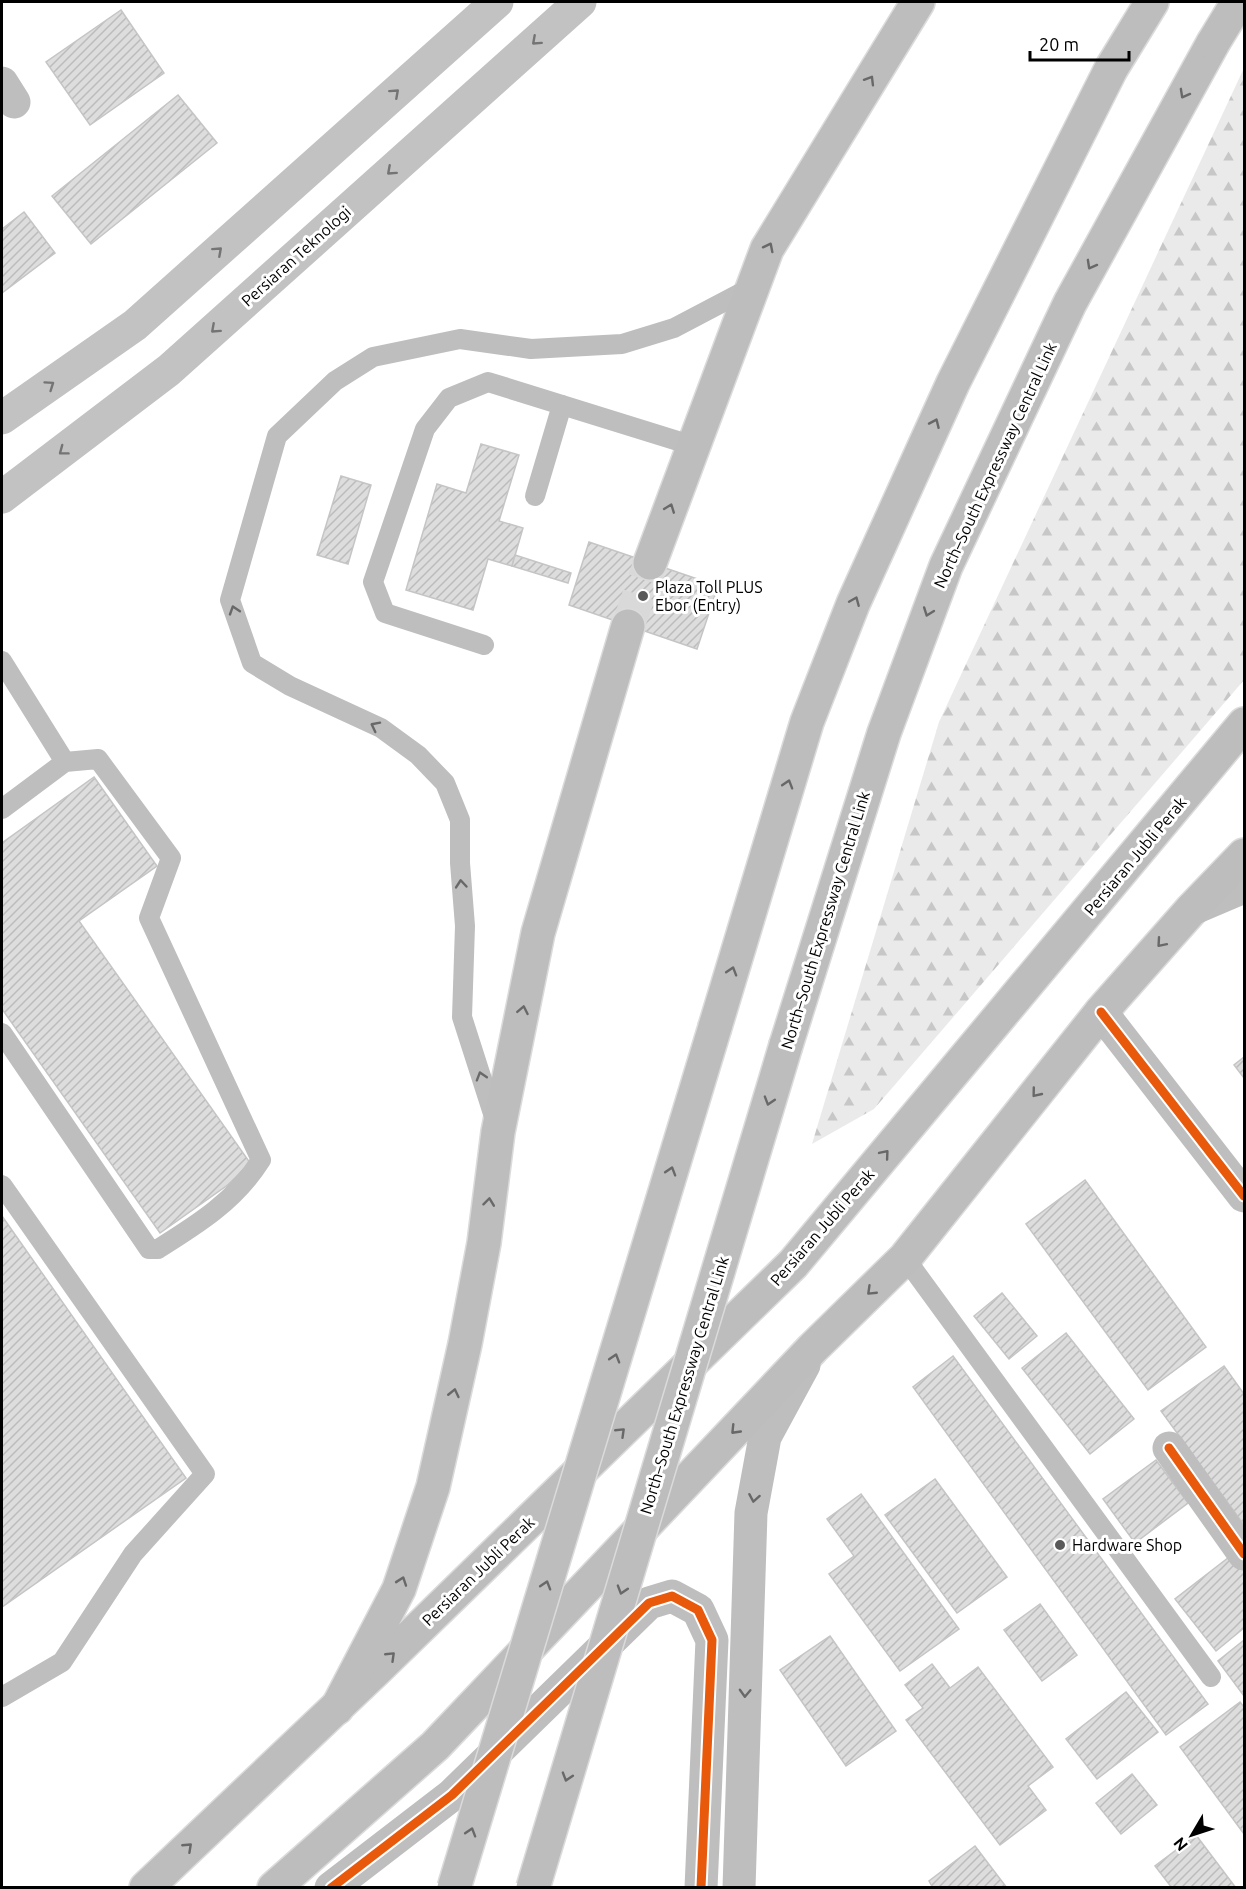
<svg xmlns="http://www.w3.org/2000/svg" width="1246" height="1889" viewBox="0 0 1246 1889" font-family="Ubuntu,sans-serif">
<defs>
<pattern id="forest-firs" width="22" height="20" patternUnits="userSpaceOnUse" patternTransform="scale(1.5)"><rect width="22" height="20" fill="#eaeaea"/><path d="M5 1l3.5 6h-7zM16 11l3.5 6h-7z" fill="#c7c7c7"/></pattern>
<pattern id="building-hatch" width="6" height="6" patternUnits="userSpaceOnUse" patternTransform="scale(1.5)"><rect width="6" height="6" fill="#ddd"/><path d="M-1 1l2-2M0 6l6-6M5 7l2-2" fill="none" stroke="#bcbcbc"/></pattern>
</defs>
<rect width="100%" height="100%" fill="#fff"/>
<!-- forest -->
<polygon fill="url(#forest-firs)" points="1244,68 1244,680 874,1109 812,1144 939,722"/>
<!-- building -->
<g fill="url(#building-hatch)" stroke="#c5c5c5" stroke-width="1.5">
<polygon points="121,10 164,73 90,125 46,62"/>
<polygon points="178,95 217,143 91,244 52,196"/>
<polygon points="24,212 55,253 2,293 2,229"/>
<polygon points="481,444 519,455 499,521 523,528 512,566 488,559 473,610 406,590 437,484 466,493"/>
<polygon points="341,476 371,485 348,564 317,555"/>
<polygon points="589,542 718,586 697,649 569,605"/>
<polygon points="515,555 571,573 568,583 512,566"/>
<polygon points="94,777 157,866 79,921 253,1167 160,1233 2,1009 2,843"/>
<polygon points="1244,1057 1244,1078 1234,1065"/>
<polygon points="1085,1180 1206,1347 1148,1390 1026,1224"/>
<polygon points="2,1216 186,1478 2,1607"/>
<polygon points="1002,1293 1037,1336 1009,1359 974,1316"/>
<polygon points="1066,1333 1134,1419 1090,1454 1022,1368"/>
<polygon points="953,1356 1208,1704 1166,1735 913,1387"/>
<polygon points="1224,1366 1244,1394 1244,1525 1161,1411"/>
<polygon points="1156,1460 1188,1503 1135,1543 1103,1499"/>
<polygon points="935,1479 1007,1577 957,1613 885,1515"/>
<polygon points="861,1494 959,1629 900,1671 829,1574 854,1556 827,1519"/>
<polygon points="1233,1554 1244,1569 1244,1628 1216,1651 1175,1599"/>
<polygon points="1040,1604 1077,1655 1042,1681 1004,1630"/>
<polygon points="830,1636 896,1731 846,1766 780,1670"/>
<polygon points="1244,1640 1244,1696 1218,1661"/>
<polygon points="932,1664 950,1688 978,1667 1053,1767 1028,1786 1046,1810 1000,1845 906,1720 923,1708 905,1685"/>
<polygon points="1126,1692 1158,1732 1097,1779 1066,1739"/>
<polygon points="1240,1702 1244,1707 1244,1834 1180,1747"/>
<polygon points="1132,1774 1157,1805 1121,1834 1096,1803"/>
<polygon points="1196,1835 1236,1888 1172,1888 1155,1866"/>
<polygon points="975,1846 1007,1888 933,1888 929,1881"/>
</g>
<g fill="none" stroke-linecap="round" stroke-linejoin="round">
<!-- highway-tunnel -->
<polyline stroke="#d9d9d9" stroke-width="33" stroke-dasharray="33 16" stroke-linecap="butt" points="628,626 650,563"/>
<defs>
<g id="primary">
<polyline points="146,1888 377,1669 793,1264 1244,724"/>
<polyline points="274,1888 435,1746 813,1348 905,1258 1101,1012 1192,909 1244,855"/>
</g>
<g id="highway">
<polyline points="650,563 767,249 918,2"/>
<polyline points="715,1027 807,722 853,604 953,383 1111,69 1152,2"/>
<polyline points="786,1045 884,733 946,566 1070,303 1213,43"/>
<polyline points="337,1708 399,1589 433,1487 465,1344 484,1243 498,1132 538,933 628,626"/>
</g>
</defs>
<!-- primary casing -->
<use href="#primary" stroke="#dbdbdb" stroke-width="36"/>
<!-- highway casing -->
<use href="#highway" stroke="#dbdbdb" stroke-width="36"/>
<!-- lane -->
<g stroke="#bebebe" stroke-width="20">
<polyline points="535,496 562,405"/>
<polyline points="484,645 385,613 373,582 425,429 449,398 488,382 694,446"/>
<polyline points="2,661 65,762"/>
<path d="M2,809L65,762L98,759L171,858L149,918L261,1160C235,1201 198,1224 158,1249H149L2,1033"/>
<polyline points="496,1123 462,1017 465,926 460,863 460,820 445,783 418,755 381,728 290,686 252,663 230,600 277,436 335,381 373,357 460,339 531,349 622,344 674,328 752,287"/>
<polyline points="2,1185 205,1474 133,1554 62,1662 2,1697"/>
<polyline points="905,1258 1211,1677"/>
</g>
<!-- street -->
<g stroke="#bebebe" stroke-width="33">
<polyline points="2,83 14,102"/>
<polyline points="1192,909 1244,887"/>
<polyline points="1101,1012 1244,1196"/>
<polyline points="1169,1448 1244,1554"/>
<polyline points="331,1888 452,1795 649,1603 672,1596 698,1610 712,1640 701,1888"/>
<polyline points="739,1888 751,1513 765,1437 804,1365"/>
</g>
<!-- secondary -->
<g stroke="#c2c2c2" stroke-width="33">
<polyline points="2,418 135,325 497,2"/>
<polyline points="2,497 169,370 580,2"/>
</g>
<!-- primary -->
<use href="#primary" stroke="#bdbdbd" stroke-width="33"/>
<!-- highway -->
<use href="#highway" stroke="#bdbdbd" stroke-width="33"/>
<defs>
<g id="highway-bridge">
<polyline points="1213,43 1238,2"/>
<polyline points="454,1888 715,1027"/>
<polyline points="533,1888 786,1045"/>
</g>
</defs>
<!-- highway-bridge casing -->
<use href="#highway-bridge" stroke="#dbdbdb" stroke-width="36" stroke-linecap="butt"/>
<!-- highway-bridge -->
<use href="#highway-bridge" stroke="#bdbdbd" stroke-width="33"/>
<defs>
<g id="cycleway">
<polyline points="1101,1012 1244,1196"/>
<polyline points="1169,1448 1244,1554"/>
<polyline points="331,1888 452,1795 649,1603 672,1596 698,1610 712,1640 701,1888"/>
</g>
</defs>
<!-- cycleway casing -->
<use href="#cycleway" stroke="#fff" stroke-width="13"/>
<!-- cycleway -->
<use href="#cycleway" stroke="#e8590c" stroke-width="9"/>
</g>
<!-- one-way arrows -->
<defs><path id="oneway-chevron" d="M-2-3.5L2.5 0L-2 3.5" fill="none" stroke-width="1.6" stroke-linecap="round" stroke-linejoin="round" transform="scale(1.5)"/></defs>
<g stroke="#747474">
<use href="#oneway-chevron" transform="translate(536 41) rotate(138)"/>
<use href="#oneway-chevron" transform="translate(395 93) rotate(-42)"/>
<use href="#oneway-chevron" transform="translate(391 171) rotate(138)"/>
<use href="#oneway-chevron" transform="translate(218 251) rotate(-42)"/>
<use href="#oneway-chevron" transform="translate(215 329) rotate(138)"/>
<use href="#oneway-chevron" transform="translate(50 385) rotate(-35)"/>
<use href="#oneway-chevron" transform="translate(63 451) rotate(143)"/>
</g>
<g stroke="#686868">
<use href="#oneway-chevron" transform="translate(870 80) rotate(-59)"/>
<use href="#oneway-chevron" transform="translate(1184 94) rotate(119)"/>
<use href="#oneway-chevron" transform="translate(769 247) rotate(-63)"/>
<use href="#oneway-chevron" transform="translate(1091 265) rotate(119)"/>
<use href="#oneway-chevron" transform="translate(935 423) rotate(-66)"/>
<use href="#oneway-chevron" transform="translate(670 508) rotate(-69)"/>
<use href="#oneway-chevron" transform="translate(855 601) rotate(-67)"/>
<use href="#oneway-chevron" transform="translate(234 610) rotate(-108)"/>
<use href="#oneway-chevron" transform="translate(928 612) rotate(110)"/>
<use href="#oneway-chevron" transform="translate(375 726) rotate(-153)"/>
<use href="#oneway-chevron" transform="translate(788 784) rotate(-73)"/>
<use href="#oneway-chevron" transform="translate(461 884) rotate(-95)"/>
<use href="#oneway-chevron" transform="translate(1161 943) rotate(131)"/>
<use href="#oneway-chevron" transform="translate(732 971) rotate(-73)"/>
<use href="#oneway-chevron" transform="translate(523 1010) rotate(-79)"/>
<use href="#oneway-chevron" transform="translate(481 1076) rotate(-107)"/>
<use href="#oneway-chevron" transform="translate(1036 1093) rotate(129)"/>
<use href="#oneway-chevron" transform="translate(769 1101) rotate(107)"/>
<use href="#oneway-chevron" transform="translate(885 1154) rotate(-50)"/>
<use href="#oneway-chevron" transform="translate(671 1171) rotate(-73)"/>
<use href="#oneway-chevron" transform="translate(489 1202) rotate(-83)"/>
<use href="#oneway-chevron" transform="translate(871 1291) rotate(136)"/>
<use href="#oneway-chevron" transform="translate(615 1358) rotate(-73)"/>
<use href="#oneway-chevron" transform="translate(454 1393) rotate(-77)"/>
<use href="#oneway-chevron" transform="translate(735 1430) rotate(134)"/>
<use href="#oneway-chevron" transform="translate(621 1432) rotate(-44)"/>
<use href="#oneway-chevron" transform="translate(754 1498) rotate(100)"/>
<use href="#oneway-chevron" transform="translate(402 1581) rotate(-71)"/>
<use href="#oneway-chevron" transform="translate(546 1585) rotate(-73)"/>
<use href="#oneway-chevron" transform="translate(622 1590) rotate(107)"/>
<use href="#oneway-chevron" transform="translate(391 1656) rotate(-44)"/>
<use href="#oneway-chevron" transform="translate(745 1693) rotate(92)"/>
<use href="#oneway-chevron" transform="translate(567 1777) rotate(107)"/>
<use href="#oneway-chevron" transform="translate(471 1832) rotate(-73)"/>
<use href="#oneway-chevron" transform="translate(188 1847) rotate(-43)"/>
</g>
<!-- markers -->
<g fill="#595959" stroke="#fff" stroke-width="2">
<circle cx="643" cy="596" r="6"/>
<circle cx="1060" cy="1545" r="6"/>
</g>
<g text-anchor="middle" stroke-width="6" stroke-linejoin="round" paint-order="stroke">
<!-- street labels -->
<g font-size="16" fill="#000" stroke="#fff">
<text transform="translate(296 256) rotate(-42)" y="6">Persiaran Teknologi</text>
<text transform="translate(995 465) rotate(-65)" y="6">North–South Expressway Central Link</text>
<text transform="translate(1135 856) rotate(-50)" y="6">Persiaran Jubli Perak</text>
<text transform="translate(825 920) rotate(-73)" y="6">North–South Expressway Central Link</text>
<text transform="translate(822 1227) rotate(-49)" y="6">Persiaran Jubli Perak</text>
<text transform="translate(684 1385) rotate(-73)" y="6">North–South Expressway Central Link</text>
<text transform="translate(478 1571) rotate(-44)" y="6">Persiaran Jubli Perak</text>
</g>
<!-- poi labels -->
<g font-size="16" fill="#000" stroke="#fff" text-anchor="start">
<text x="655" y="593">Plaza Toll PLUS<tspan x="655" dy="18">Ebor (Entry)</tspan></text>
<text x="1072" y="1551">Hardware Shop</text>
</g>
</g>
<!-- border -->
<rect width="1246" height="1889" fill="none" stroke="#000000" stroke-width="6"/>
<!-- north arrow -->
<g transform="translate(1192 1835) rotate(231)" stroke="#ffffff" stroke-width="4.5" paint-order="stroke">
<path d="M0-4.5L10 22L0 15L-10 22Z" fill="#000000"/>
<text y="-9" font-size="16" font-weight="bold" text-anchor="middle" fill="#000000">N</text>
</g>
<!-- scale -->
<path d="M1030 51v9h99v-9" fill="none" stroke="#000000" stroke-width="3"/>
<text x="1039" y="51" font-size="18" fill="#000000" stroke="#ffffff" stroke-width="4.5" paint-order="stroke">20 m</text>
</svg>
